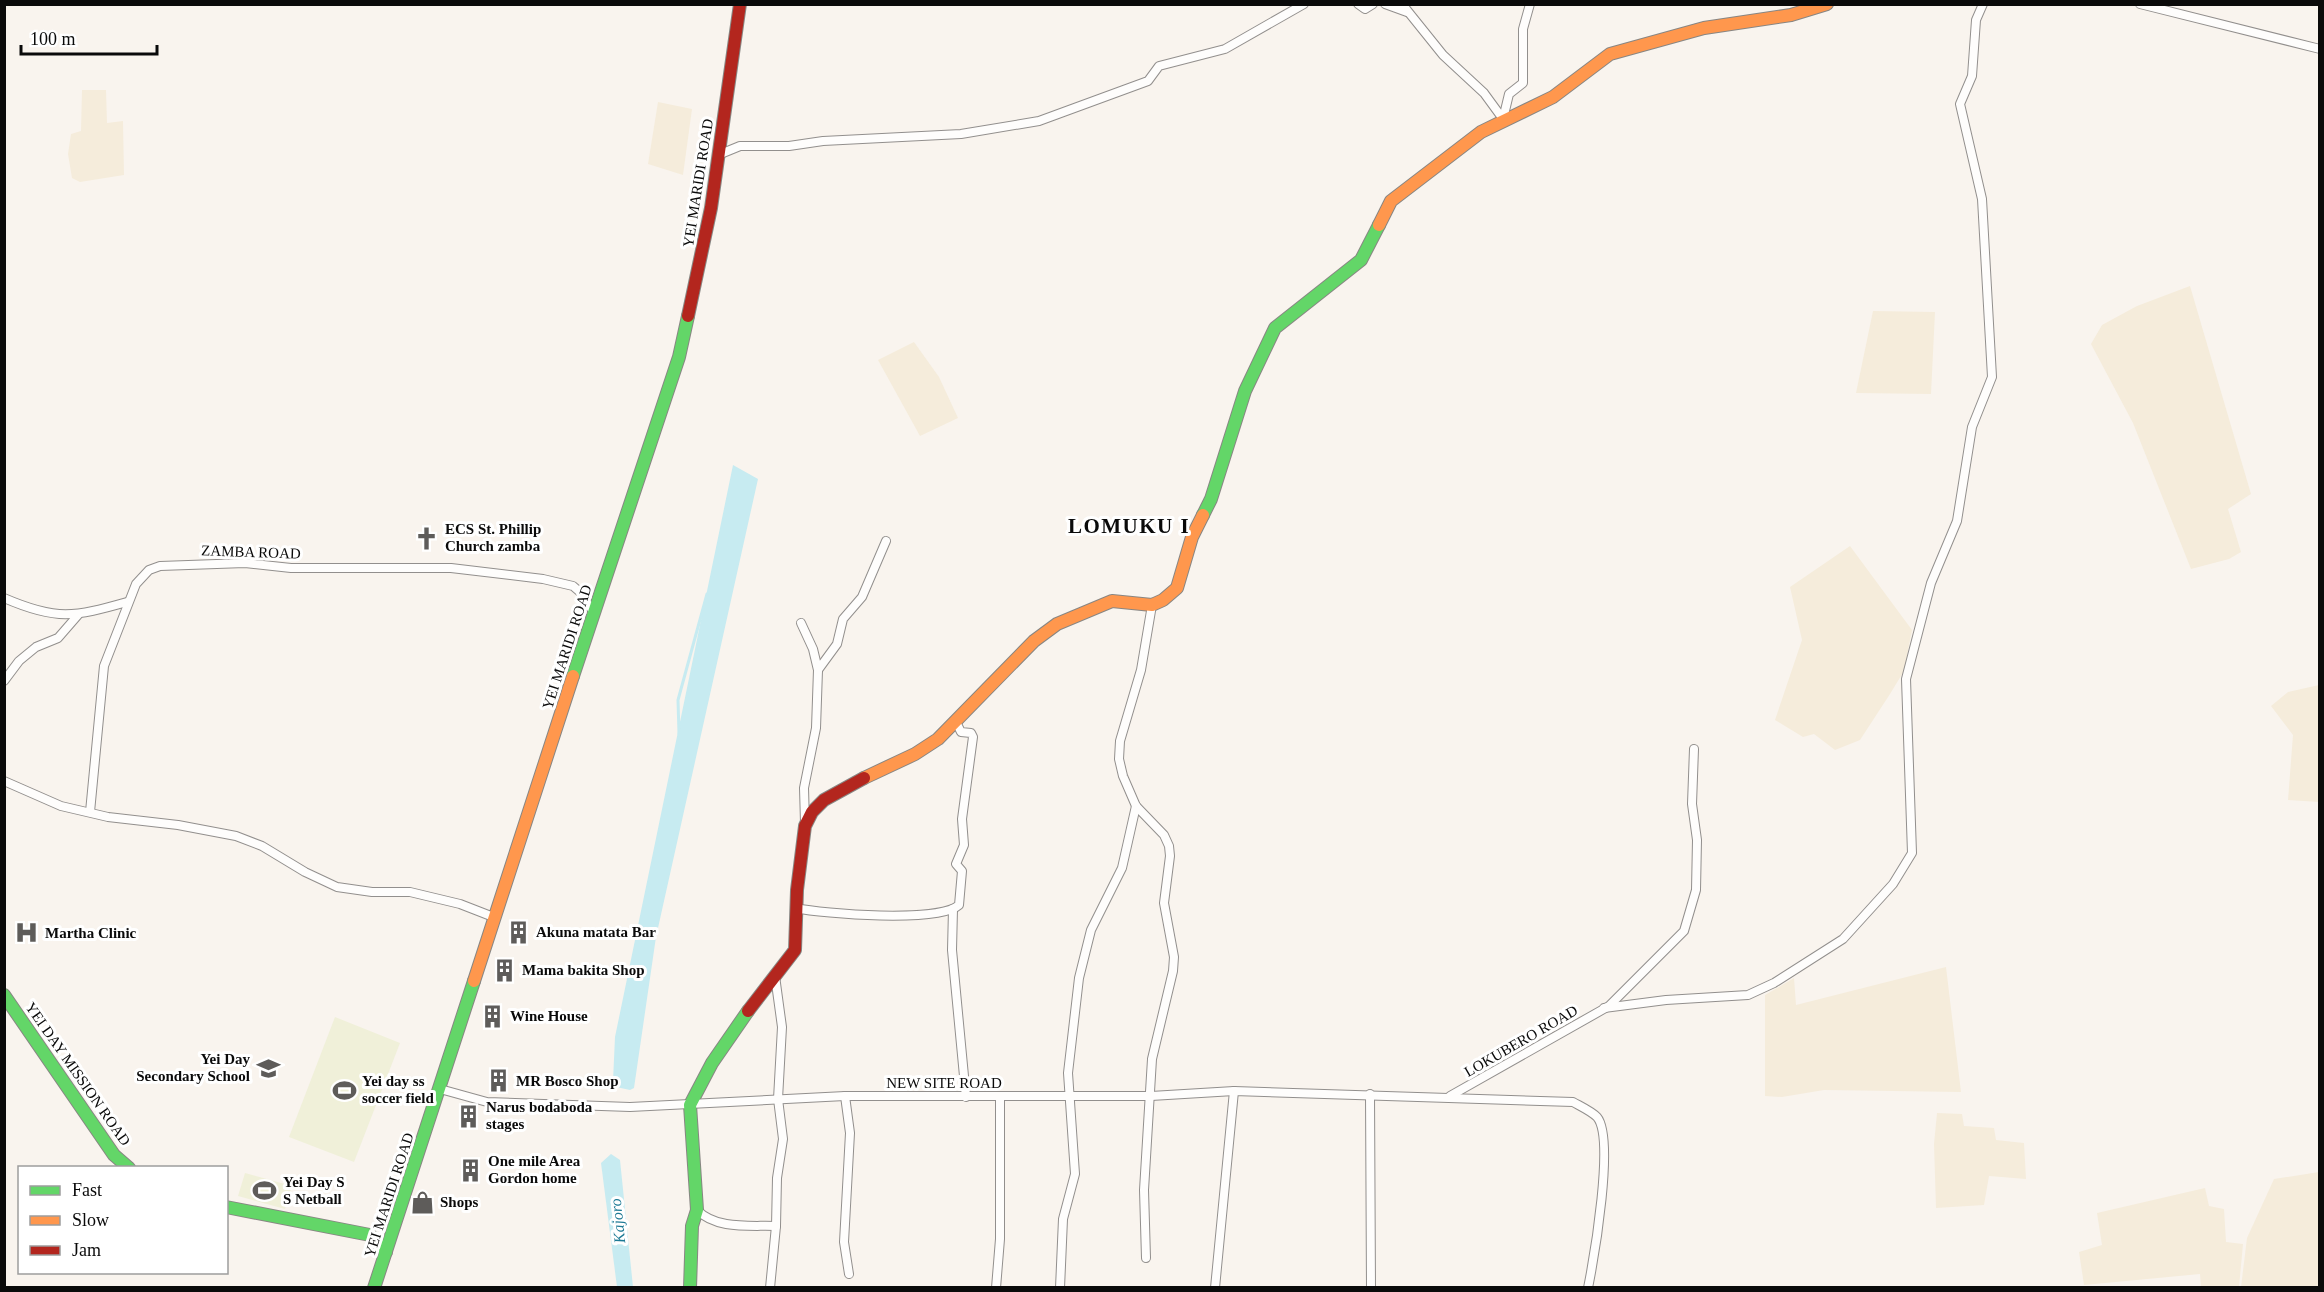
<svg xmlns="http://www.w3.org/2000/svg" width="2324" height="1292" viewBox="0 0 2324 1292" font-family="'Times New Roman',serif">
<rect width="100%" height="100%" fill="#f9f4ee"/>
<!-- farmland -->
<g fill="#f5ecdb">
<polygon points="82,90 106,90 107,123 123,121 124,175 80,182 72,178 68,154 71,134 81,131"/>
<polygon points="658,102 692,109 683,175 648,164"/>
<polygon points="2190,286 2251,494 2228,509 2241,552 2229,559 2191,569 2133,423 2091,344 2102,325 2137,306"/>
<polygon points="1873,311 1935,312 1931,394 1856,393"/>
<polygon points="914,342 939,377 958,418 920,436 878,360"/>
<polygon points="1850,546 1912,630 1904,671 1890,694 1860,740 1835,750 1814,734 1803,737 1775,720 1802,640 1790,587"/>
<polygon points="2319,685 2319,802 2288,800 2293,735 2271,706 2288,692"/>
<polygon points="1946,967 1961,1092 1824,1090 1782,1097 1765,1096 1765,995 1794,978 1796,1005"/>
<polygon points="1937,1113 1962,1114 1964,1126 1994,1128 1996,1140 2024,1143 2026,1179 1989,1176 1984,1205 1936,1208 1934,1144"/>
<polygon points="2319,1172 2319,1287 2241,1287 2247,1238 2274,1179"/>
<polygon points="2205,1188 2209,1206 2224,1209 2226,1242 2243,1244 2239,1287 2201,1287 2200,1274 2084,1285 2079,1252 2102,1245 2097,1213"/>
</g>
<!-- pitch -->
<g fill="#f0f0d9">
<polygon points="335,1017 400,1043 354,1162 289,1137"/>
<polygon points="245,1173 292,1186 285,1209 238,1196"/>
</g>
<!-- water -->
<g fill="#c7ebf1">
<polygon points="733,465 758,479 656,937 634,1088 630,1090 616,1087 613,1081 615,1037"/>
<polygon points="611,1154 620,1160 633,1287 617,1287 601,1163"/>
</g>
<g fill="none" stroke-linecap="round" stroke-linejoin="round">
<!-- stream -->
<polyline stroke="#c7ebf1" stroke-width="3" points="679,734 678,700 707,594"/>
<defs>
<g id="street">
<polyline points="1358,4 1365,9 1373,4"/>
<polyline points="1385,4 1407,12"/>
<polyline points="1402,4 1443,55 1484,93 1503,119"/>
<polyline points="2140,4 2320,49"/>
<polyline points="1503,119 1509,94 1523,83 1523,29 1530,4"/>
<polyline points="718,155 740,146 789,146 823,141 961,134 1039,121 1148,81 1159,66 1225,49 1304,4"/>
<path d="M4,598C57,621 74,617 127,602"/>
<polyline points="801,623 813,649 818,670"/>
<polyline points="4,681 19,661 36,647 58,638 78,615"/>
<polyline points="4,781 61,806 108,817 178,825 236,836 262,846 305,872 337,887 372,892 410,892 460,904 496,918"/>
<polyline points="90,812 104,666 136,584 149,570 160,566 245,563 291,568 451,568 543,579 573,586 580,592 594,613"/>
<polyline points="805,823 804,788 816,728 818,670 837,644 843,619 862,597 886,541"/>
<path d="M796,908C823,914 939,923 959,905L962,871L956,864L964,845L962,819L973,737L971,733L961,732L956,722"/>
<polyline points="953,909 952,950 966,1097"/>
<polyline points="1604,1008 1666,1000 1748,995 1774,983 1843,939 1893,884 1912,853 1906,679 1931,583 1957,521 1972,427 1992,377 1982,199 1960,104 1972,76 1976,20 1983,4"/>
<path d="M440,1089L487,1102L630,1107L845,1096H1151L1234,1091L1573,1102C1580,1106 1591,1111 1597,1117C1615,1138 1594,1258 1588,1288"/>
<polyline points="1370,1094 1371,1288"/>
<polyline points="845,1096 850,1133 844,1242 849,1274"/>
<polyline points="1450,1096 1609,1006 1684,931 1696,890 1697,840 1692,804 1694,749"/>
<path d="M697,1210C717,1230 750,1225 776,1226"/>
<polyline points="1146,1258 1144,1190 1152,1059 1173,971 1174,957 1164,903 1170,856 1169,846 1164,835 1136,806 1123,776 1119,759 1120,741 1141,670 1152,605"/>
<polyline points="770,1288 776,1226 777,1178 783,1139 778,1099 782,1027 775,976"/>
<polyline points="996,1288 1000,1239 1000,1097"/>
<polyline points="1060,1288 1063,1219 1075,1174 1068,1073 1079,978 1091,930 1122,868 1136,806"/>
<polyline points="1215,1288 1234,1091"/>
</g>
<g id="fast">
<polyline points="1203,515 1211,499 1245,391 1275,328 1361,260 1379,225"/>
<polyline points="573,676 679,357 688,316"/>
<polyline points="4,995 114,1155 129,1168"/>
<polyline points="226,1207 370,1235 386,1252"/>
<polyline points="374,1288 474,981"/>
<polyline points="690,1288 692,1226 697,1210 690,1105 712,1063 748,1011"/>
</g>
<g id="slow">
<polyline points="1379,225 1391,201 1481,132 1553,97 1610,54 1704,28 1791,15 1827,4"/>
<polyline points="864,778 915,754 938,739 1034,641 1057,624 1112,601 1152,605 1163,600 1177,588 1192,537 1203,515"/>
<polyline points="474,981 573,676"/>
</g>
<g id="jam">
<polyline points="688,316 711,208 740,4"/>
<polyline points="748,1011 795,950 797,890 805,826 812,812 824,800 864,778"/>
</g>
</defs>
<!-- street casing -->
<use href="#street" stroke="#928f8d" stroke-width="10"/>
<!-- fast casing -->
<use href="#fast" stroke="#888683" stroke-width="14"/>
<!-- slow casing -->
<use href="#slow" stroke="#888683" stroke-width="14"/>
<!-- jam casing -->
<use href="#jam" stroke="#888683" stroke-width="14"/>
<!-- street -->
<use href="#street" stroke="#fefdfc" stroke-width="8"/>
<!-- fast -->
<use href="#fast" stroke="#63d668" stroke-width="12"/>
<!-- slow -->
<use href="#slow" stroke="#ff974d" stroke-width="12"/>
<!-- jam -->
<use href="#jam" stroke="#b3261e" stroke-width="12"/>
</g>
<!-- icons -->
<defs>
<symbol id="church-bare" viewBox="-9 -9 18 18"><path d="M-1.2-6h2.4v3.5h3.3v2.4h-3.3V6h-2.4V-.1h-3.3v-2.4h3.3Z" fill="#5e5c5a" stroke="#fff" stroke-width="2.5" paint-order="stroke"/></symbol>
<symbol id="building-bare" viewBox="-9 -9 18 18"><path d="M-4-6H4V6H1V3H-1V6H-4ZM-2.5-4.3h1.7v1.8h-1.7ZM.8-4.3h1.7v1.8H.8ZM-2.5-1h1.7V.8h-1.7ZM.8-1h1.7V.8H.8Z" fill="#5e5c5a" stroke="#fff" stroke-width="2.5" paint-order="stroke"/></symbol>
<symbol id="hospital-bare" viewBox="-9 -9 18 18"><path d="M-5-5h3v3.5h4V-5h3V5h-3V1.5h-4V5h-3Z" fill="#5e5c5a" stroke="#fff" stroke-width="2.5" paint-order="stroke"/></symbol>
<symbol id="school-bare" viewBox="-9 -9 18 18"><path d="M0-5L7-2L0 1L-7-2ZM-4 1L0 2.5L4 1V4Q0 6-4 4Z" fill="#5e5c5a" stroke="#fff" stroke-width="2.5" paint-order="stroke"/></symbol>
<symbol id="stadium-bare" viewBox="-9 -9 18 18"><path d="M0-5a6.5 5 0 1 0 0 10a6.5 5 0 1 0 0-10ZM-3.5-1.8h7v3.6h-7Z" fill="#5e5c5a" stroke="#fff" stroke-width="2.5" paint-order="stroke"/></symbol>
<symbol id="shop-bare" viewBox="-9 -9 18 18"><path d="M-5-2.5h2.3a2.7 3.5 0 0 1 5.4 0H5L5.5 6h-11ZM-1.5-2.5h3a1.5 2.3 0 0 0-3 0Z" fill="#5e5c5a" stroke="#fff" stroke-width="2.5" paint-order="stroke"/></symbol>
</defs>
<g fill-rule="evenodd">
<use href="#church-bare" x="410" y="522" width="33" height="33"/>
<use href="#building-bare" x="502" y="916" width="33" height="33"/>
<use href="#hospital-bare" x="10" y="916" width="33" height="33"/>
<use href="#building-bare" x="488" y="954" width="33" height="33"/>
<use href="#building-bare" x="476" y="1000" width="33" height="33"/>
<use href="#school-bare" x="252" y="1052" width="33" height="33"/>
<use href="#building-bare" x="482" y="1064" width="33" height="33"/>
<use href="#stadium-bare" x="328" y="1074" width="33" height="33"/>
<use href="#building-bare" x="452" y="1100" width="33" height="33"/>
<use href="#building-bare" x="454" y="1154" width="33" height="33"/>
<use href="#stadium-bare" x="248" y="1174" width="33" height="33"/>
<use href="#shop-bare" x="406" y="1186" width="33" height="33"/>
</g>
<g text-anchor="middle" stroke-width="6" stroke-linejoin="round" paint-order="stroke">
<!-- street labels -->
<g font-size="15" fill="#0a0a0a" stroke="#fff">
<text transform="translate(698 183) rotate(-81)" y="5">YEI MARIDI ROAD</text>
<text transform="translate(251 552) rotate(2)" y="5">ZAMBA ROAD</text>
<text transform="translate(567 647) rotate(-72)" y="5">YEI MARIDI ROAD</text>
<text transform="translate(1521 1041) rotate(-30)" y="5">LOKUBERO ROAD</text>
<text transform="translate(78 1074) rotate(55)" y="5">YEI DAY MISSION ROAD</text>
<text x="944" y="1088">NEW SITE ROAD</text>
<text transform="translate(389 1195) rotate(-72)" y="5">YEI MARIDI ROAD</text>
</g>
<!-- poi labels -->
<g font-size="15" font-weight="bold" fill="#0a0a0a" stroke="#fff" text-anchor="start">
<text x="445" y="534">ECS St. Phillip<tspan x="445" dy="17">Church zamba</tspan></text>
<text x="536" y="937">Akuna matata Bar</text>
<text x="45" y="938">Martha Clinic</text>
<text x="522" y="975">Mama bakita Shop</text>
<text x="510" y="1021">Wine House</text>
<text x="250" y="1064" text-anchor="end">Yei Day<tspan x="250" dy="17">Secondary School</tspan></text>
<text x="362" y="1086">Yei day ss<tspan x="362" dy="17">soccer field</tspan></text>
<text x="516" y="1086">MR Bosco Shop</text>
<text x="486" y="1112">Narus bodaboda<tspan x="486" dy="17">stages</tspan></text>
<text x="488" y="1166">One mile Area<tspan x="488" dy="17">Gordon home</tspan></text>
<text x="283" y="1187">Yei Day S<tspan x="283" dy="17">S Netball</tspan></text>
<text x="440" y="1207">Shops</text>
</g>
<!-- water labels -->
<g font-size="16" font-style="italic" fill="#1c7994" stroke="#fff">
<text transform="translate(617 1221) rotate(-96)" y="6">Kajoro</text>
</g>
<!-- district labels -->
<g font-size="21" font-weight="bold" letter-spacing="1.5" fill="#0a0a0a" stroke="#fff">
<text x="1129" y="533">LOMUKU I</text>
</g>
</g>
<!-- border -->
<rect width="2324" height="1292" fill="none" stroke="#0a0a0a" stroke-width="12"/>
<!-- legend -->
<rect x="18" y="1166" width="210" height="108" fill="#ffffff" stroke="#9d9d9d" stroke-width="1.5"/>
<rect x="30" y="1186" width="30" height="9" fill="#63d668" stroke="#9d9d9d" stroke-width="1.5"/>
<text x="72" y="1196" font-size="18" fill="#0a0a0a">Fast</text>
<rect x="30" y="1216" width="30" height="9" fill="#ff974d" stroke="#9d9d9d" stroke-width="1.5"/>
<text x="72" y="1226" font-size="18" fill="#0a0a0a">Slow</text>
<rect x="30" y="1246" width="30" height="9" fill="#b3261e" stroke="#9d9d9d" stroke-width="1.5"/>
<text x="72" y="1256" font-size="18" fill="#0a0a0a">Jam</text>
<!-- scale -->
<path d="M21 45v9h136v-9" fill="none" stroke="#0a0a0a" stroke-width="3"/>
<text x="30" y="45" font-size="18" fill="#0a0a0a" stroke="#ffffff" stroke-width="4.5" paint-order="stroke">100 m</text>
</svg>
